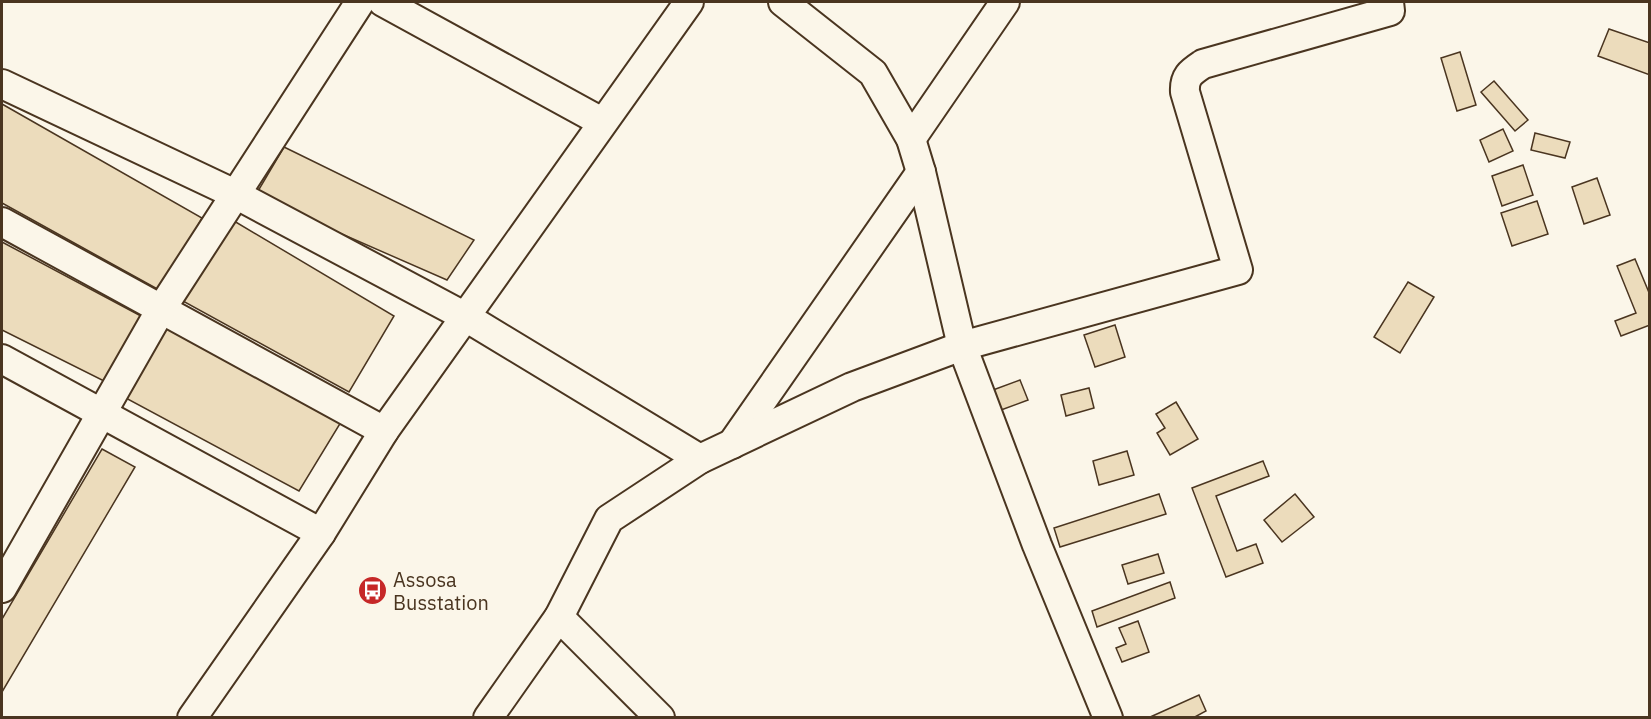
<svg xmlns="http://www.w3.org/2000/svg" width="1651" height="719" viewBox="0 0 1651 719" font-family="'IBM Plex Sans',sans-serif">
<rect width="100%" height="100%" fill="#fbf6e9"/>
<!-- building -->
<g fill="#ecdcbc" stroke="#4a3520" stroke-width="1.5">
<polygon points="1609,29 1650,43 1650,75 1598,56"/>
<polygon points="1460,52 1476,105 1457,111 1441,58"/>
<polygon points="1494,81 1528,120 1515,131 1481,92"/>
<polygon points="2,104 202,218 161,291 2,203"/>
<polygon points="1503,129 1513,151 1489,162 1480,140"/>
<polygon points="1535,133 1570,142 1565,158 1531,150"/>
<polygon points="284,147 474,240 447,280 255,196"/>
<polygon points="1523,165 1533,195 1502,206 1492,176"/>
<polygon points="1597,178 1610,215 1584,224 1572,187"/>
<polygon points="1537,201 1548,234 1512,246 1501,213"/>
<polygon points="229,218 394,316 349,392 181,300"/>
<polygon points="2,242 141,316 104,381 2,330"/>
<polygon points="1635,259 1650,295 1650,325 1621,336 1615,321 1636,313 1617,266"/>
<polygon points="1408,282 1434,297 1400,353 1374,337"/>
<polygon points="1115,325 1125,357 1095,367 1084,335"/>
<polygon points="166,328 341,422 299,491 122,396"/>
<polygon points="1020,380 1028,400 1001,410 993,390"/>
<polygon points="1089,388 1094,408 1066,416 1061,395"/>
<polygon points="1176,402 1198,439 1170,455 1157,433 1165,428 1156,414"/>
<polygon points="102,449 135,467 2,692 2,619"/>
<polygon points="1127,451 1134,475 1099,485 1093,461"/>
<polygon points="1263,461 1269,476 1216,496 1237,551 1256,544 1263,563 1226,577 1192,488"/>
<polygon points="1159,494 1166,514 1060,547 1054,528"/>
<polygon points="1295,494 1314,517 1282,542 1264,520"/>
<polygon points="1158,554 1164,573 1128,584 1122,565"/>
<polygon points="1170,582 1175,598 1097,627 1092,611"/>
<polygon points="1138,621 1149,652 1122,662 1116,648 1126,644 1119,628"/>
<polygon points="1199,695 1206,711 1193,718 1148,718"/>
</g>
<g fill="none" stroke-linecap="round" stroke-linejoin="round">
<defs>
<g id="minor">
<polyline points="383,2 602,122"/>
<polyline points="783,2 873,73 911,139 921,172 962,346 1037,545 1108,718"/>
<polyline points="2,84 237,195 464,316 700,459"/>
<polyline points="911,139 1005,2"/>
<polyline points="2,222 384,431"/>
<polyline points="2,359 321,533"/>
<polyline points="732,444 921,172"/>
<polyline points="2,588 160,311 360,2"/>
<polyline points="559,617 660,718"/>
<polyline points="192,718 321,533 384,431 689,2"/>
<path d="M488,718L559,617L609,519L700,459L852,387L962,346L1238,270L1185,92C1184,76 1191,72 1203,64L1390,11L1389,2"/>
</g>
</defs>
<!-- minor casing -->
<use href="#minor" stroke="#4a3520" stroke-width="32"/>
<!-- minor -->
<use href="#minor" stroke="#fbf6e9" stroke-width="28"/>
</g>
<!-- icons -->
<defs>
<symbol id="bus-disc" viewBox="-11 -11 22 22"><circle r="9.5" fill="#c62828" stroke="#fbf6e9"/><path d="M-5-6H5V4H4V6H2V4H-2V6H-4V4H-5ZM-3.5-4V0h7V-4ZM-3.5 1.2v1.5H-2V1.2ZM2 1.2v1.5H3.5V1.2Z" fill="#fff"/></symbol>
</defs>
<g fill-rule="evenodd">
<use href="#bus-disc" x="356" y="574" width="33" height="33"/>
</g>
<g text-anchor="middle" stroke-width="4.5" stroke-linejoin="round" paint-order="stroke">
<!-- poi labels -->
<g font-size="20" fill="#4a3520" stroke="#fbf6e9" text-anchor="start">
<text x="393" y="587">Assosa<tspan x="393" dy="23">Busstation</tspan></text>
</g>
</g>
<!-- border -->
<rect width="1651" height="719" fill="none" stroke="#4a3520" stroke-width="6"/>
</svg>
